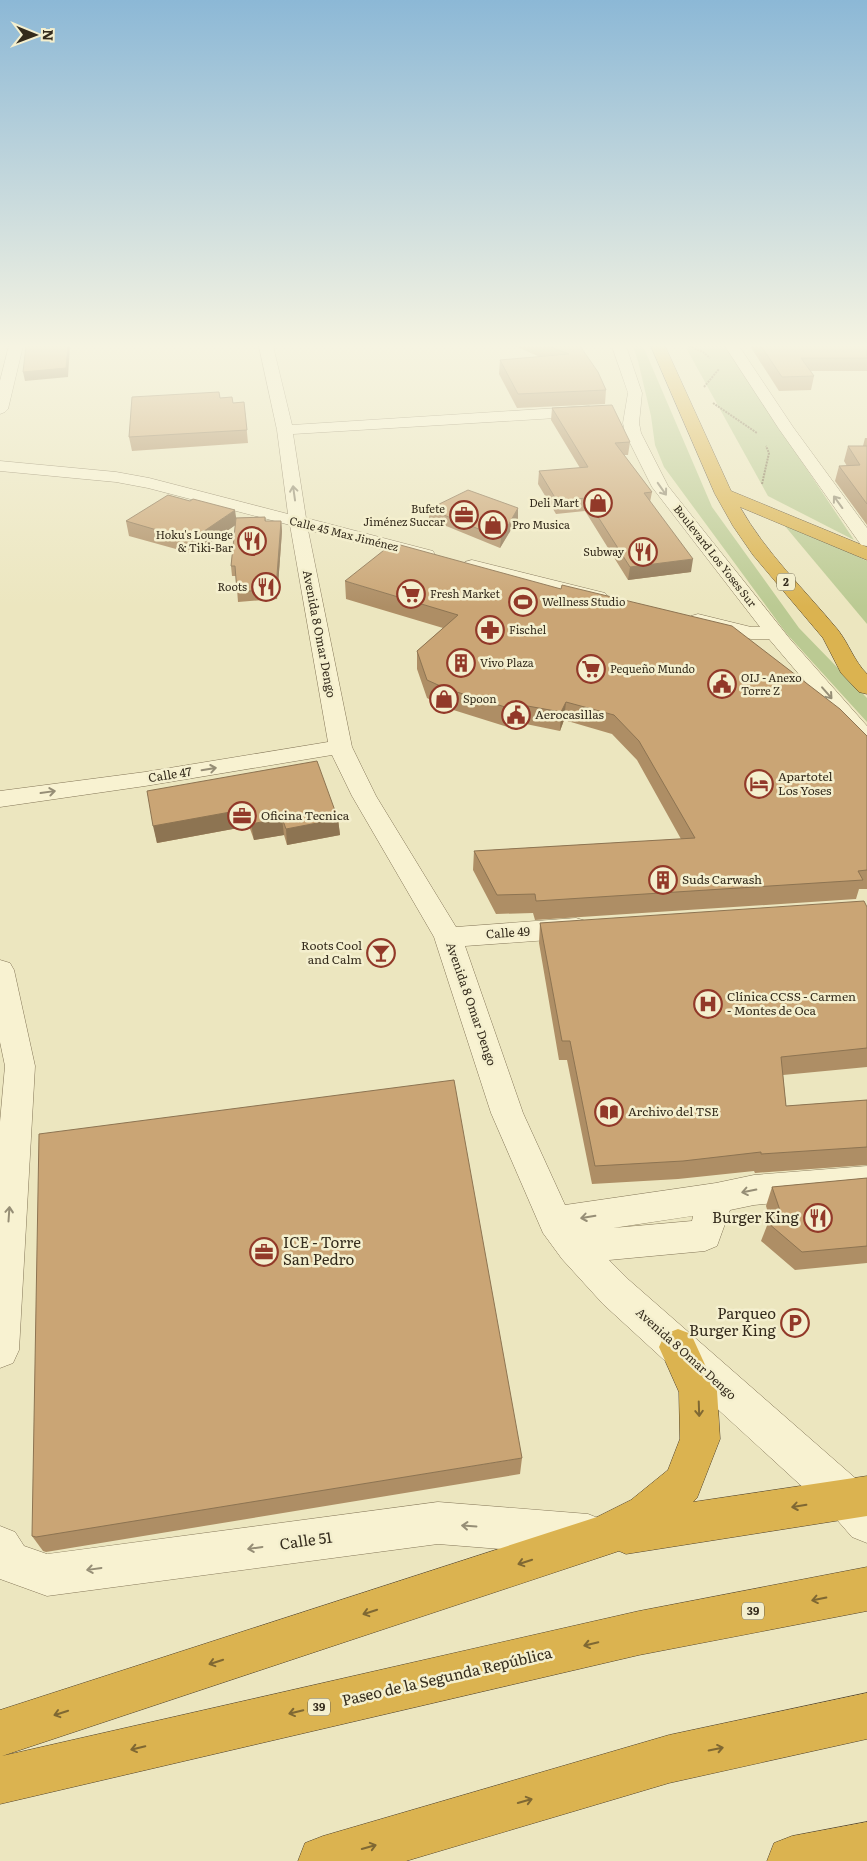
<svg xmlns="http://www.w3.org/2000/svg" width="867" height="1861" viewBox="0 0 867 1861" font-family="Literata,serif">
<rect width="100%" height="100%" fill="#ece6bf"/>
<!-- green -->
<g fill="#bbca93">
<polygon points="633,346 643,346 712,507 799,628 867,698 867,722 786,633 664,467 655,445 651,416 638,361"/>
<polygon points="685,346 725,346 854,540 768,496"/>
<polygon points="779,519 867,561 867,624"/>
</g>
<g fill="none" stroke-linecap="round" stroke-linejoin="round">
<defs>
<g id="minor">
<polygon points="9,346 23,346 8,409 5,412 0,414 0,381"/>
<path d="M259,346H273L292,425L589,406L594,408L597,411L594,414L589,416L293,434L306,518L433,551L435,555L433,559L426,561L308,530L352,747L376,796L456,927L576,918L586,921L590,928L586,935L576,938L465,946L523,1113L565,1205L716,1183L754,1175L867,1166V1194L754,1205L730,1210L717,1246L705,1251L609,1260L629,1280L862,1484L867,1491V1543L852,1537L832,1514L603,1304L562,1259L543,1233L491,1113L434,937L352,796L332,755L145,786L0,807V791L145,772L328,742L290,525L148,488L116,482L0,471V461L116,472L149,478L288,514L277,430ZM693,1216L692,1221L613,1228Z"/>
<polygon points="612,346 626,346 642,393 639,423 641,433 668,486 790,639 867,726 867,747 859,745 769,639 751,639 691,624 688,620 691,616 698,614 751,627 760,627 652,487 625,433 623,423 628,393"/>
<polygon points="725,346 739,346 793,427 867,528 867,546 861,545 779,429"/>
<polygon points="472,560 605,593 608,597 605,601 598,603 465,570 463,566 465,562"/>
<polygon points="0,960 10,963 14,970 35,1066 19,1350 13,1363 0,1368 0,1122 5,1066 0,1042"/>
<polygon points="438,1502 588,1514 603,1520 609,1535 603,1550 588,1556 438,1544 47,1596 0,1579 0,1526 15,1532 24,1546 47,1554"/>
</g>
<g id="highway">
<path d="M651,346H665L731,491L867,547V560L740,507C766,553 804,589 838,630C849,644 854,661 867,674V694L859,692L841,673L823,638L753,555L733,526L715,494Z"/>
<polygon points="678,1329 691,1334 717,1391 720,1439 697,1498 693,1502 867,1476 867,1516 626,1554 619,1551 2,1756 639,1611 867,1567 867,1611 639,1655 0,1804 0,1710 597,1517 631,1500 668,1470 680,1439 679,1392 659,1347 665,1334"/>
<polygon points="867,1693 867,1739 669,1783 406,1861 298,1861 305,1843 323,1836 669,1735"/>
<polygon points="867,1822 867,1861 767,1861 774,1843 792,1836"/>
</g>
</defs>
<!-- minor casing -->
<use href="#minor" stroke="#847658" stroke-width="1"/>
<!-- highway casing -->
<use href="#highway" stroke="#52432c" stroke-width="1"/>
<!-- path -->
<g stroke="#847658" stroke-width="2" stroke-dasharray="2 1" stroke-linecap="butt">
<polyline points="689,346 703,352 710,358"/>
<polyline points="704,387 719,369"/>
<polyline points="713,403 757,433"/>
<polyline points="762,484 769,453 766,446"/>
</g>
<!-- minor -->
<use href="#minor" fill="#f8f2d1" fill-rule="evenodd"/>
<!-- highway -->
<use href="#highway" fill="#dbb350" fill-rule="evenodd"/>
</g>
<!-- wall -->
<g fill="#ae8e65">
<polygon points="515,346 580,346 606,390 605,404 517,408 499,374 500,360 540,357"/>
<polygon points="750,346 867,346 867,371 811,371 814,376 811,390 779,391"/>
<polygon points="220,398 233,403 244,402 248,443 132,451 129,437"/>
<polygon points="552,408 630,442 628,455 624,455 652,492 650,502 691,572 628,580 585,511 556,514 538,484 539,471 580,468 551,420"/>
<polygon points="865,438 867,438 867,525 835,481 839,466 847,466 844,461 848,446 863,446"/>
<polygon points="518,508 518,518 500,548 429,519 429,509"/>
<polygon points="265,517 266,521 281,521 282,531 277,599 238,602 236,576 232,576 231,566 235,525 194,554 129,536 126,521"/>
<polygon points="345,581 867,736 867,889 859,889 856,899 535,920 533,913 496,914 473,870 474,851 681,839 637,760 612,734 564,720 560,731 521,723 517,730 447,708 427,698 417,669 417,651 443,628 346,599"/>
<polygon points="147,791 338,819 340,835 287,845 284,835 254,840 249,826 157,843"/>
<polygon points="867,907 867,1067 783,1075 786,1106 867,1100 867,1165 755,1173 754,1171 678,1179 592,1184 567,1060 559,1060 539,943 540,923"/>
<polygon points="867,1178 867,1263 795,1270 761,1241 768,1223 771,1223 766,1206 772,1187"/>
<polygon points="522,1458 520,1474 46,1552 43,1551 32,1536"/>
</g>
<!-- shaded-wall -->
<g fill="#8d7452">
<polygon points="68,346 70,346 68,377 25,381 23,372"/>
<polygon points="518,508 518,518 500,548 501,538"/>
<polygon points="235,510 237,524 194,554 191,540"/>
<polygon points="281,521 282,531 277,599 276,589"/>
<polygon points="693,559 691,572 628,580 630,567"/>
<polygon points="566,702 564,720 560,731 561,712"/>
<polygon points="522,705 521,723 517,730 518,711"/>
<polygon points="247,809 249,826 157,843 153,826"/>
<polygon points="282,818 284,835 254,840 251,824"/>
<polygon points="338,819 340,835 287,845 286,829"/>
</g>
<!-- building -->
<g fill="#caa575" stroke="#8d7452">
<polygon points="26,346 68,346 66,368 23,372"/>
<polygon points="548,346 580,346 598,372 606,390 518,394 500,360 569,354"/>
<polygon points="761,346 867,346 867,358 801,358 814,376 782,377"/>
<polygon points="219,392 220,398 232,397 233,403 244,402 247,430 129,437 132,397"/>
<polygon points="612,405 630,442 615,443 652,492 644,493 693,559 630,567 586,498 557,501 539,471 588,467 552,408"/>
<polygon points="848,446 867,446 867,504 839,466 860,465"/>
<polygon points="468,490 518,508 501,538 429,509"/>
<polygon points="168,495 190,501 193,499 235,510 191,540 126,521"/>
<polygon points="265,517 265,521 281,521 276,589 237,592 235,566 231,566 236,518"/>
<polygon points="393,543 561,589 562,585 732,626 840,709 867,736 867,870 858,871 863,880 536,901 535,894 497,895 474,851 695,838 639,741 614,715 566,702 561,712 522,705 518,711 447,689 427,680 417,651 458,615 345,581"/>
<polygon points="317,761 338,819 286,829 282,818 251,824 247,809 153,826 147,791"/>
<polygon points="864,901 867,907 867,1048 781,1057 786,1106 867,1100 867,1147 761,1154 761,1152 683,1161 595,1166 570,1041 562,1041 540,923"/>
<polygon points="454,1080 522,1458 36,1537 32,1536 39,1134"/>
<polygon points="867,1178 867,1246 802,1252 768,1223 784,1222 772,1187"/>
</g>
<!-- one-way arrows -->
<defs><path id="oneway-shaft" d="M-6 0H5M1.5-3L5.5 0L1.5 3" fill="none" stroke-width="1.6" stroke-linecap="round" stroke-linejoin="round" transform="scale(1.25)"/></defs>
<g stroke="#968e76">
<use href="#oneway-shaft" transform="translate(662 489) rotate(55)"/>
<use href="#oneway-shaft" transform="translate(294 493) rotate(-98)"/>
<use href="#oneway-shaft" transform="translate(838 502) rotate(-126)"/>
<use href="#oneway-shaft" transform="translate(827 693) rotate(49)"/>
<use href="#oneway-shaft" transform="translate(209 769) rotate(-9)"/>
<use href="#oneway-shaft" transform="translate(48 792) rotate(-8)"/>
<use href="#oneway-shaft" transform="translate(749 1191) rotate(169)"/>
<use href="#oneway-shaft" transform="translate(9 1214) rotate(-86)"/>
<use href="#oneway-shaft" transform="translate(588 1217) rotate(171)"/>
<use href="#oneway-shaft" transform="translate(469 1526) rotate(-176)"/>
<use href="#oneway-shaft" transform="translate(255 1548) rotate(172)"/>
<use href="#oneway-shaft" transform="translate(94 1569) rotate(172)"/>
</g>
<g stroke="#7f6833">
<use href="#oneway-shaft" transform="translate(699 1409) rotate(88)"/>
<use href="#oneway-shaft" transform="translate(799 1506) rotate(171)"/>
<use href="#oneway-shaft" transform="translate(525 1562) rotate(162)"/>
<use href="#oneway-shaft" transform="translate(819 1599) rotate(169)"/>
<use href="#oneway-shaft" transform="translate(370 1612) rotate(162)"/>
<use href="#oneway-shaft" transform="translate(591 1644) rotate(167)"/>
<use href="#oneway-shaft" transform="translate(216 1662) rotate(162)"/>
<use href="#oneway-shaft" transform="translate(296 1712) rotate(167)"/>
<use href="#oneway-shaft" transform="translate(61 1713) rotate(162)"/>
<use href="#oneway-shaft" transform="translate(138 1748) rotate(167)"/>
<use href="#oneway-shaft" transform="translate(716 1749) rotate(-12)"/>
<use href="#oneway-shaft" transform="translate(525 1801) rotate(-16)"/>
<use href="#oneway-shaft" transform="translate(369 1847) rotate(-16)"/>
</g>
<!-- sky -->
<linearGradient id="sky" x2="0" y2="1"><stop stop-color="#8cb8d6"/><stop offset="0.57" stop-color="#f6f4e2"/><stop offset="1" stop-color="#f6f4e2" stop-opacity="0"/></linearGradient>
<rect width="867" height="607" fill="url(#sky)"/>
<!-- icons -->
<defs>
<symbol id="shop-ring" viewBox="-11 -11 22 22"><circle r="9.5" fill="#f4efce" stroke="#923929" stroke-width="1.5"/><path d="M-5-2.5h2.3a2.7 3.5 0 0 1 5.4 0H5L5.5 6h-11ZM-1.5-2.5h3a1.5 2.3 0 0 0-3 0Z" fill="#923929"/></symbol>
<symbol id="office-ring" viewBox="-11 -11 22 22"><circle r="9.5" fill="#f4efce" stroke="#923929" stroke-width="1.5"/><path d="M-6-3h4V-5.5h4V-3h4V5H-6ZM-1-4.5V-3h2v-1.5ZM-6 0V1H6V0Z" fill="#923929"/></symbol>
<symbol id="restaurant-ring" viewBox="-11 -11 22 22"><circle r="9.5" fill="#f4efce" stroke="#923929" stroke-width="1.5"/><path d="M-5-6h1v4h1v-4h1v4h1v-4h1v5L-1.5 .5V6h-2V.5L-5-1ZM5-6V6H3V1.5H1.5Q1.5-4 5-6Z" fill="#923929"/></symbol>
<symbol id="supermarket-ring" viewBox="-11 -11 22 22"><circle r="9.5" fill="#f4efce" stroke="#923929" stroke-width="1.5"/><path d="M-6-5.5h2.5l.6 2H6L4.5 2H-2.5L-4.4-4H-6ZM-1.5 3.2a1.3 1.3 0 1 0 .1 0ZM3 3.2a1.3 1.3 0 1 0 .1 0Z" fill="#923929"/></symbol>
<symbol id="stadium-ring" viewBox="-11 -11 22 22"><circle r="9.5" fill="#f4efce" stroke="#923929" stroke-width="1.5"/><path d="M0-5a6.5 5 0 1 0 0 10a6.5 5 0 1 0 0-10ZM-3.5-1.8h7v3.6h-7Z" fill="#923929"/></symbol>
<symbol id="pharmacy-ring" viewBox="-11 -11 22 22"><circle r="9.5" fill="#f4efce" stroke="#923929" stroke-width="1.5"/><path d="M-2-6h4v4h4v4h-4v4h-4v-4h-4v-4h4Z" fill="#923929"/></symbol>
<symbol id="building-ring" viewBox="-11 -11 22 22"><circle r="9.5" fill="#f4efce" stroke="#923929" stroke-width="1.5"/><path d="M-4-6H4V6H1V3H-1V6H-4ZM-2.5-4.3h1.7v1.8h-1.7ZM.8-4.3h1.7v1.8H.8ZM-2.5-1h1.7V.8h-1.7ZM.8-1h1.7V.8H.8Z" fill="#923929"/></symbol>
<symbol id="civic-ring" viewBox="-11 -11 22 22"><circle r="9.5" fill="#f4efce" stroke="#923929" stroke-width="1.5"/><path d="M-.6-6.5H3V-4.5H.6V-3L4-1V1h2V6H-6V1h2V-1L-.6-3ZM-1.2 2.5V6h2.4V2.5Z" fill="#923929"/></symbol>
<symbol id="hotel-ring" viewBox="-11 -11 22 22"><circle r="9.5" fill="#f4efce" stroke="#923929" stroke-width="1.5"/><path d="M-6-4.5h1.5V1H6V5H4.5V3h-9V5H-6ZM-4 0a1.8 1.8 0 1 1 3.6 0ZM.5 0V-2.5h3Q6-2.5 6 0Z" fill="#923929"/></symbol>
<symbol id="bar-ring" viewBox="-11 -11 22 22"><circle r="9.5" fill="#f4efce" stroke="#923929" stroke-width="1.5"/><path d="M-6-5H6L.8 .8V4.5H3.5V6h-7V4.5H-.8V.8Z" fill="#923929"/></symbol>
<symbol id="hospital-ring" viewBox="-11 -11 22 22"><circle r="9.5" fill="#f4efce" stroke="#923929" stroke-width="1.5"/><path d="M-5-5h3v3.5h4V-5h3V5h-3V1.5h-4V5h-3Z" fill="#923929"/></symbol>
<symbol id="library-ring" viewBox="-11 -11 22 22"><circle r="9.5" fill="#f4efce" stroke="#923929" stroke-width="1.5"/><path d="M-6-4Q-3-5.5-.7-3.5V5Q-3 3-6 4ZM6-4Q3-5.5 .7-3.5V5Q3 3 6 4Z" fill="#923929"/></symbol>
<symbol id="parking-ring" viewBox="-11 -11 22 22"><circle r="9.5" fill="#f4efce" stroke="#923929" stroke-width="1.5"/><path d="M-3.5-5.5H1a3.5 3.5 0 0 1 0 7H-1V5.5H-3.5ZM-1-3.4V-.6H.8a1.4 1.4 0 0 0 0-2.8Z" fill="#923929"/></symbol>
</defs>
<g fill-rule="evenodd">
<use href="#shop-ring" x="582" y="487" width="32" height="32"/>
<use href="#office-ring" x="448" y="499" width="32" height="32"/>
<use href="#shop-ring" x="477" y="509" width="32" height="32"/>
<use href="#restaurant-ring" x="236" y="525" width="32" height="32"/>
<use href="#restaurant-ring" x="627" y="536" width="32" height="32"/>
<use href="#restaurant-ring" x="250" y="571" width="32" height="32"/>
<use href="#supermarket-ring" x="395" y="578" width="32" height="32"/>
<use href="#stadium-ring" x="507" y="586" width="32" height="32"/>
<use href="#pharmacy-ring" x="474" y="614" width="32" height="32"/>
<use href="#building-ring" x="445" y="647" width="32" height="32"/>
<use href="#supermarket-ring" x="575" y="653" width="32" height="32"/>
<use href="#civic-ring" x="706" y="668" width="32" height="32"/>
<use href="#shop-ring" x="428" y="683" width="32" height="32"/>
<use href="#civic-ring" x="500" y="699" width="32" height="32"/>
<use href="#hotel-ring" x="743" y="768" width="32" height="32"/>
<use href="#office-ring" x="226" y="800" width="32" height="32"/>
<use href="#building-ring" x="647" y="864" width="32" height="32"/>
<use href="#bar-ring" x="365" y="937" width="32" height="32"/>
<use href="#hospital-ring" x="692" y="988" width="32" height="32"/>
<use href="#library-ring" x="593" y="1096" width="32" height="32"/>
<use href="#restaurant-ring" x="802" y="1202" width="32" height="32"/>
<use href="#office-ring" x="248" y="1236" width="32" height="32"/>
<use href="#parking-ring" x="779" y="1307" width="32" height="32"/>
</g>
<g text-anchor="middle" stroke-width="5" stroke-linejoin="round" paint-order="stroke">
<!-- far-poi labels -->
<g font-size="11" fill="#342b1c" stroke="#f4efce" text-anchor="start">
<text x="579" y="507" text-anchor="end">Deli Mart</text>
<text x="445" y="513" text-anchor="end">Bufete<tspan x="445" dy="13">Jiménez Succar</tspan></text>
<text x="512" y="529">Pro Musica</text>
<text x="233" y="539" text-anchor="end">Hoku's Lounge<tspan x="233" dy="13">&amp; Tiki-Bar</tspan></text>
<text x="624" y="556" text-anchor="end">Subway</text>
<text x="247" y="591" text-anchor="end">Roots</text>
<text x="430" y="598">Fresh Market</text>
<text x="542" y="606">Wellness Studio</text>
<text x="509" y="634">Fischel</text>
<text x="480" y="667">Vivo Plaza</text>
<text x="610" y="673">Pequeño Mundo</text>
<text x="741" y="682">OIJ - Anexo<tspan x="741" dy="13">Torre Z</tspan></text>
<text x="463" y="703">Spoon</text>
</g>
<!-- far-street labels -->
<g font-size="11" fill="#342b1c" stroke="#f4efce">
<text transform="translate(344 534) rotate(14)" y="4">Calle 45 Max Jiménez</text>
<text transform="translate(715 556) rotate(52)" y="4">Boulevard Los Yoses Sur</text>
</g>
<!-- shield labels -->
<g fill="#f4efce" stroke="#6e6651" stroke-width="1">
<rect x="777" y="573.5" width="18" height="17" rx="4"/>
<rect x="742" y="1602.5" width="22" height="17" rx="4"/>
<rect x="308" y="1698.5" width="22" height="17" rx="4"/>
</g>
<g font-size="11" font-weight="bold" fill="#342b1c">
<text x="786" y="586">2</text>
<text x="753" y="1615">39</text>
<text x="319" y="1711">39</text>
</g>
<!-- street labels -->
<g font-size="12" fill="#342b1c" stroke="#f4efce">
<text transform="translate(319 634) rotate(79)" y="4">Avenida 8 Omar Dengo</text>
<text transform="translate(170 775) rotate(-9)" y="4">Calle 47</text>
<text transform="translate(508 933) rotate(-4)" y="4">Calle 49</text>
<text transform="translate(471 1004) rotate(71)" y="4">Avenida 8 Omar Dengo</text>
<text transform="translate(686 1354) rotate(42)" y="4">Avenida 8 Omar Dengo</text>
</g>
<!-- poi labels -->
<g font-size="12" fill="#342b1c" stroke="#f4efce" text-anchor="start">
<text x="535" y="719">Aerocasillas</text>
<text x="778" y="781">Apartotel<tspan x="778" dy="14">Los Yoses</tspan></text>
<text x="261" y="820">Oficina Tecnica</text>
<text x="682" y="884">Suds Carwash</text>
<text x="362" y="950" text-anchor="end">Roots Cool<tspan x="362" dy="14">and Calm</tspan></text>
<text x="727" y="1001">Clínica CCSS - Carmen<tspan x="727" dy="14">- Montes de Oca</tspan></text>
<text x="628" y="1116">Archivo del TSE</text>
</g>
<!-- near-poi labels -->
<g font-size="15" fill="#342b1c" stroke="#f4efce" text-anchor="end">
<text x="799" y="1223">Burger King</text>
<text x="283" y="1248" text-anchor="start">ICE - Torre<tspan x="283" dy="17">San Pedro</tspan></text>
<text x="776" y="1319">Parqueo<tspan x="776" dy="17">Burger King</tspan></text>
</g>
<!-- near-street labels -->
<g font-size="15" fill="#342b1c" stroke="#f4efce">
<text transform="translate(306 1541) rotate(-8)" y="5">Calle 51</text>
<text transform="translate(447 1677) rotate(-13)" y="5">Paseo de la Segunda República</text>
</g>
</g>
<!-- north arrow -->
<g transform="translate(35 35) rotate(91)" stroke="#f4efce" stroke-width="4" paint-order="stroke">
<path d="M0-4L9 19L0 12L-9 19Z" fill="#342b1c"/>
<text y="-8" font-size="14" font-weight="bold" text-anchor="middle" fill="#342b1c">N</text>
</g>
</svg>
